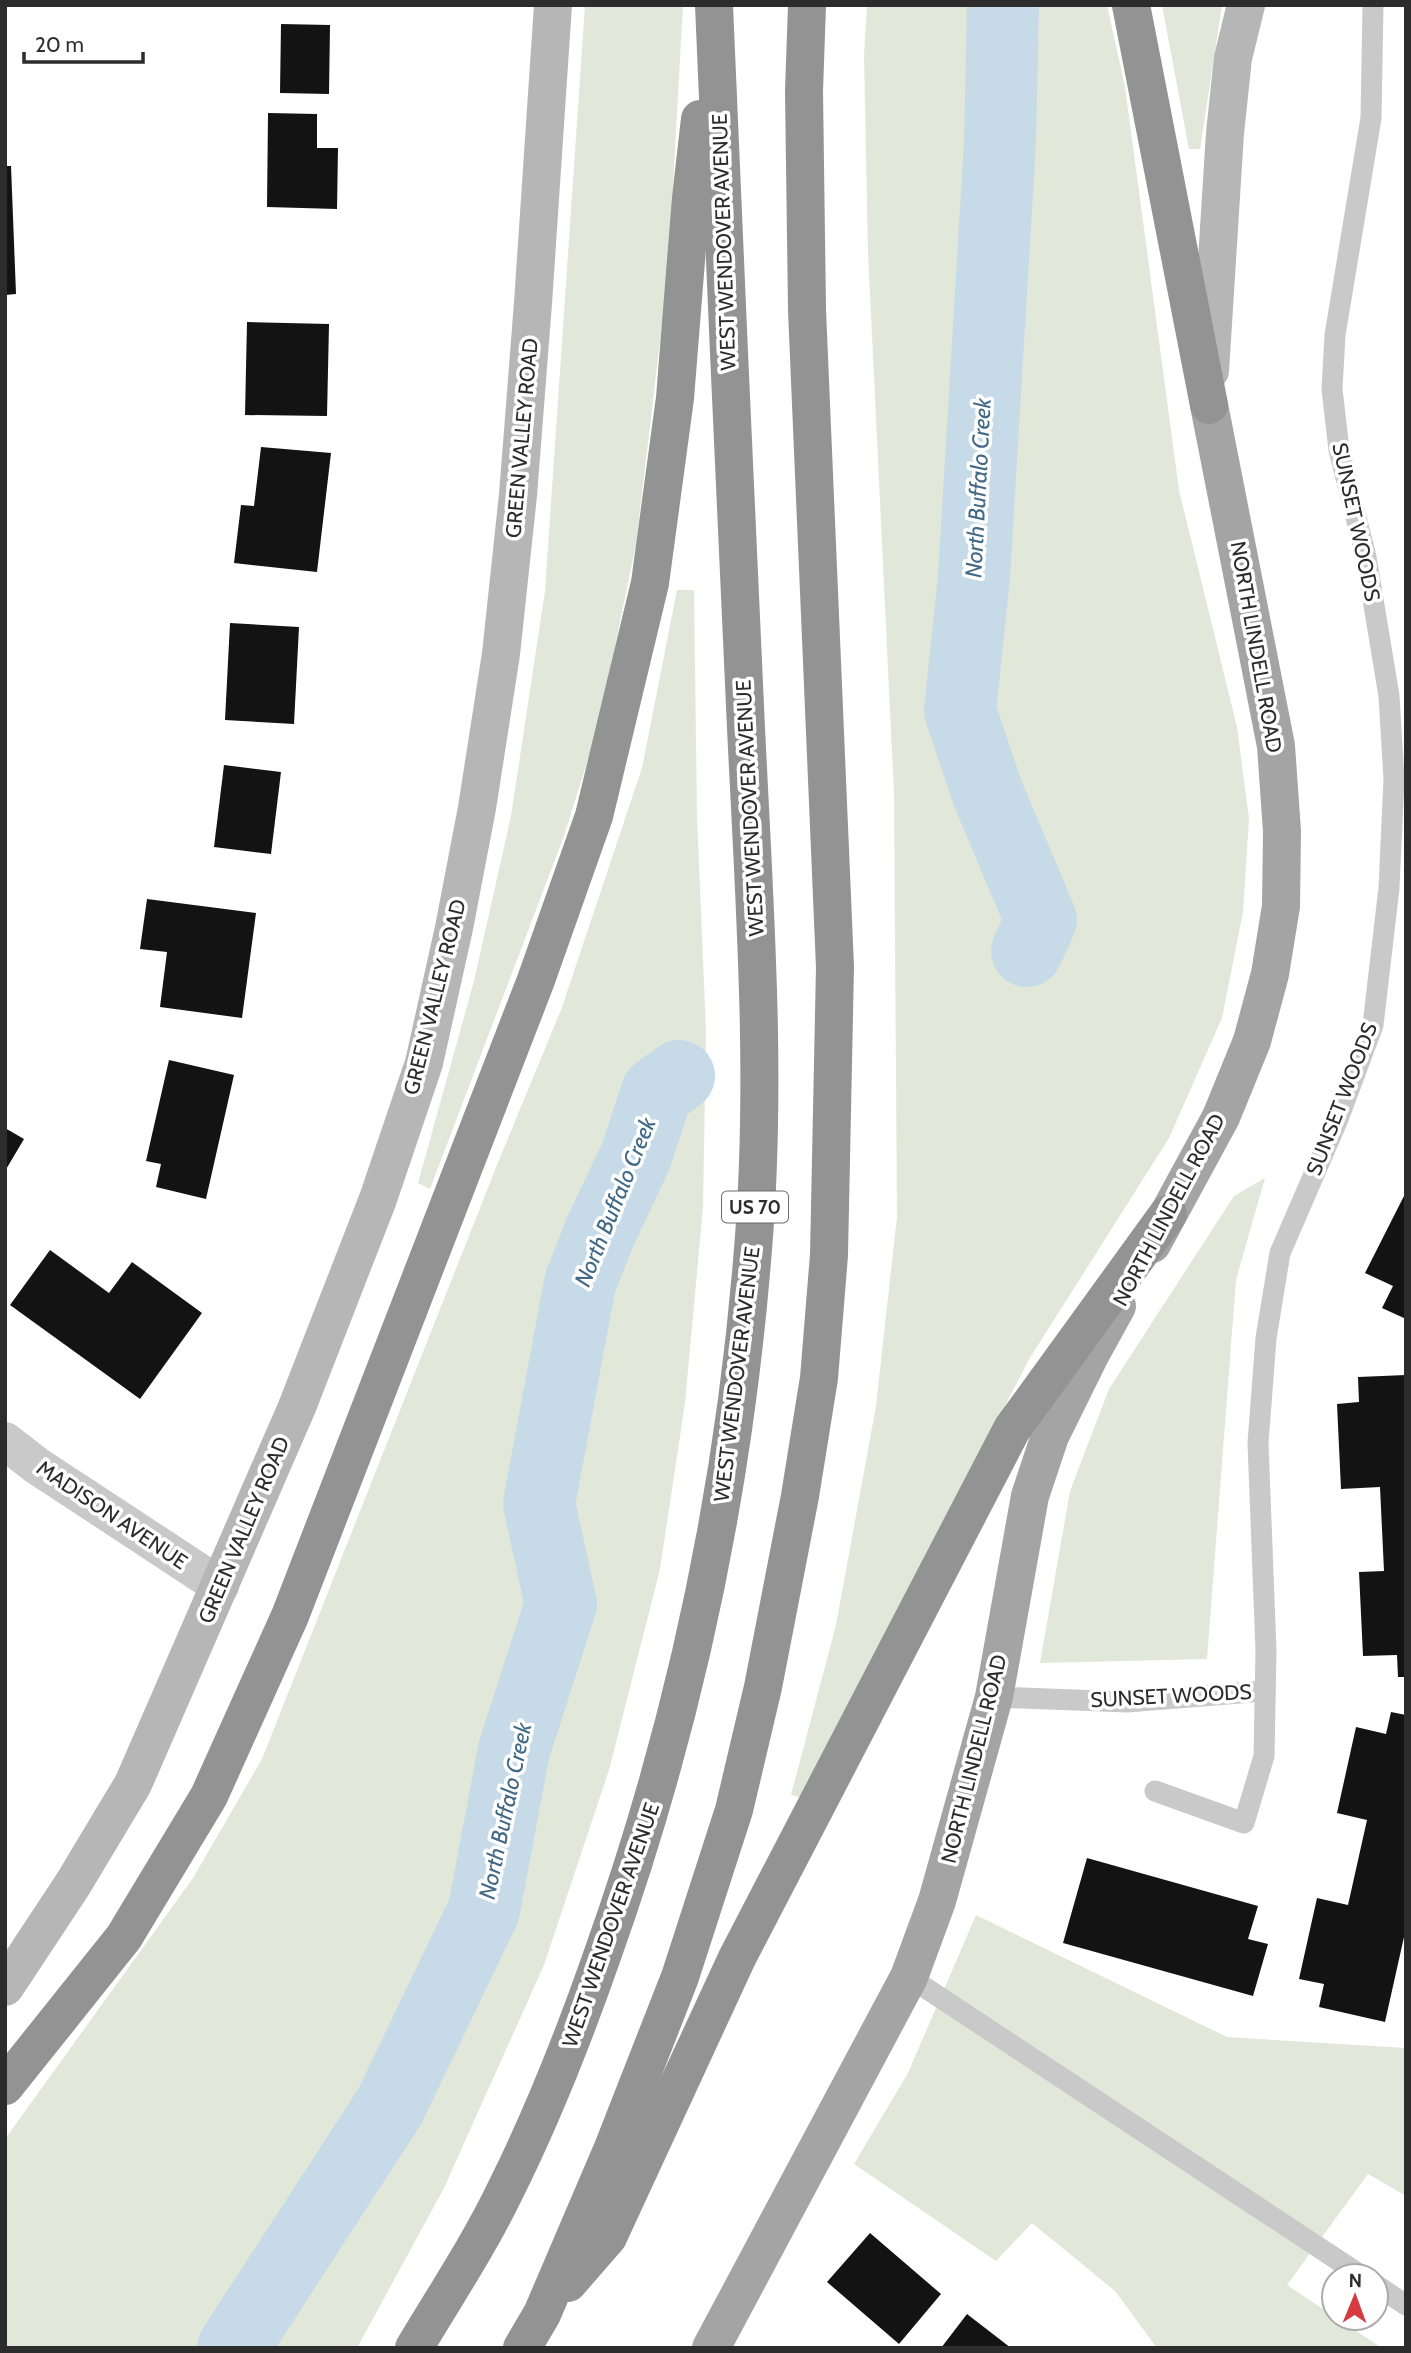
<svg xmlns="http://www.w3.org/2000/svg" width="1411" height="2353" viewBox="0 0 1411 2353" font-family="Cabin,sans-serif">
<rect width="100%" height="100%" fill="#fff"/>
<!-- green -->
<g fill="#e1e8da">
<polygon points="585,5 683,5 668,274 636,544 599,724 564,836 430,1189 418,1183 474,981 511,816 545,591"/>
<polygon points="867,5 1107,5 1125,87 1179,490 1237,727 1249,819 1243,912 1222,1018 1169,1138 1028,1361 804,1798 791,1795 836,1625 876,1406 897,1217 894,794 868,252 864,55"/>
<polygon points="1162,5 1222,5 1200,149 1189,149"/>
<polygon points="677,590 694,590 697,817 706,1031 703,1207 685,1403 660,1569 609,1770 544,1965 444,2188 357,2348 5,2348 5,2139 193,1878 262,1759 499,1160 561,1010 642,768"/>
<polygon points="1265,1178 1236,1280 1207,1659 1040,1663 1070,1491 1109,1389 1234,1196"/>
<polygon points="976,1915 1227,2037 1406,2048 1406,2196 1368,2174 1287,2285 1382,2348 1157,2348 1115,2291 1032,2223 996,2261 854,2164 908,2073"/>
</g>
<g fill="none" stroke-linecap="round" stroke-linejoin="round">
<!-- river -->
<g stroke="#c7dae7" stroke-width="72">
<polyline points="1003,5 1000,142 974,577 960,711 988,794 1041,920 1027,951"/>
<polyline points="233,2348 390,2106 484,1910 514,1750 561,1604 539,1504 580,1283 600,1232 636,1156 657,1092 679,1076"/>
</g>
</g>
<!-- building -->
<g fill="#131313">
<polygon points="281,24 330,25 329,94 280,93"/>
<polygon points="268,113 317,114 317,148 338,148 337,209 267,207"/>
<polygon points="5,166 11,166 16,294 5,295"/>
<polygon points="247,322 329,324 327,416 245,415"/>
<polygon points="261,447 331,453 317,572 234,563 241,505 254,506"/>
<polygon points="230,623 299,627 294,724 225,720"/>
<polygon points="224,765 281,772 271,854 214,847"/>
<polygon points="147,899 256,913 242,1018 160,1007 167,952 140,949"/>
<polygon points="169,1060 234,1075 206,1199 156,1187 161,1164 146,1161"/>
<polygon points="5,1128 24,1139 5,1171"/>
<polygon points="1406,1192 1406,1319 1382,1308 1393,1286 1365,1273"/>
<polygon points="50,1250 109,1293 132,1262 202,1313 140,1399 10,1305"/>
<polygon points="1406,1375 1406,1677 1398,1677 1397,1655 1363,1656 1359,1572 1384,1571 1380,1487 1341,1489 1337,1404 1359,1402 1358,1377"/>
<polygon points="1391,1712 1406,1715 1406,1928 1385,2022 1319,2007 1324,1984 1299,1979 1317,1898 1348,1905 1367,1820 1337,1813 1356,1727 1386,1734"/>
<polygon points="1087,1858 1258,1906 1248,1939 1268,1944 1253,1996 1063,1943"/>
<polygon points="870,2233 941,2294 899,2344 827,2282"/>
<polygon points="967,2314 1011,2348 941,2348"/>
</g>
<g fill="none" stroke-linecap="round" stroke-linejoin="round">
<!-- service -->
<g stroke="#c9c9c9" stroke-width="21">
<polyline points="994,1697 1127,1702 1265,1691"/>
<polyline points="1155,1791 1244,1823 1264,1756 1266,1651 1258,1443 1266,1338 1280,1253 1338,1119 1373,1025 1389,888 1394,779 1389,696 1366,557 1339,450 1332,389 1335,335 1371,118 1373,5"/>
<polyline points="909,1977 1362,2276"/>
<polyline points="1376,2285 1406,2305"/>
</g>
<!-- minor -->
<polyline stroke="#c9c9c9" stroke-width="38" points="5,1441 36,1465 220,1586"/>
<!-- secondary -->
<g stroke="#b6b6b6" stroke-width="38">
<polyline points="1210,371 1225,133 1233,58 1246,5"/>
<polyline points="5,1987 73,1884 133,1784 297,1407 378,1199 424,1063 454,928 477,808 501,654 518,495 533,303 553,5"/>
</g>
<!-- primary -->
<g stroke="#a4a4a4" stroke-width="38">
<polyline points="1152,1244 1221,1117 1252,1041 1270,974 1281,906 1282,831 1276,746 1209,405"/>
<polyline points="711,2348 909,1977 937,1901 994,1697 1030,1496 1050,1436 1090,1355 1117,1306"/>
</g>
<!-- motorway -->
<g stroke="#939393" stroke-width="38">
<polyline points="1131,5 1209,405"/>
<polyline points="5,2086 124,1937 209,1796 290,1616 536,980 594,816 650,583 675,398 691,198 700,119"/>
<polyline points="568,2283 608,2237 737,1958 1012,1429 1168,1214"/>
<path d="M414,2348C445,2296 479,2245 505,2191C543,2115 574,2036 602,1956C684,1727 734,1492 753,1249C768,1069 753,886 745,706C734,472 724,239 714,5"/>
<polyline points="522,2348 542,2314 613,2148 680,1977 734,1810 763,1687 800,1496 819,1378 829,1255 835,967 807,310 804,91 807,5"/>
</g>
</g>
<g text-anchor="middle" stroke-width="7" stroke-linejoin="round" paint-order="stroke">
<!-- shield labels -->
<rect fill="#fff" stroke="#6b6b6b" stroke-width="2" x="722" y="1191.5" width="66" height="31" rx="5"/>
<g font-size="19" font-weight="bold" fill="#2c2c2c">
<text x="755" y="1214">US 70</text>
</g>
<!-- street labels -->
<g font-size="21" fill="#2c2c2c" stroke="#fff">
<text transform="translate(724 242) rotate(-92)" y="7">WEST WENDOVER AVENUE</text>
<text transform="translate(522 438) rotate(-85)" y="7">GREEN VALLEY ROAD</text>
<text transform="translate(1356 522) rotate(78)" y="7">SUNSET WOODS</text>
<text transform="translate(1256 647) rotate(80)" y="7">NORTH LINDELL ROAD</text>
<text transform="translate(750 808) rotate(-93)" y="7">WEST WENDOVER AVENUE</text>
<text transform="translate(435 997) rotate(-76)" y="7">GREEN VALLEY ROAD</text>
<text transform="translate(1342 1099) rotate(-69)" y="7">SUNSET WOODS</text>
<text transform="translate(1169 1210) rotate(-62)" y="7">NORTH LINDELL ROAD</text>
<text transform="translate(737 1374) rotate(-83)" y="7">WEST WENDOVER AVENUE</text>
<text transform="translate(112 1515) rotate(34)" y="7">MADISON AVENUE</text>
<text transform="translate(244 1530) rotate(-67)" y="7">GREEN VALLEY ROAD</text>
<text transform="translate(1171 1696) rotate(-3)" y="7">SUNSET WOODS</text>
<text transform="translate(974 1759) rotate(-76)" y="7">NORTH LINDELL ROAD</text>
<text transform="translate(611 1925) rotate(-71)" y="7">WEST WENDOVER AVENUE</text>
</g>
<!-- water labels -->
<g font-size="23" font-style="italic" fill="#416986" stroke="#fff">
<text transform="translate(978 488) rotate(-87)" y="8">North Buffalo Creek</text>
<text transform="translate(615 1202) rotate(-68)" y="8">North Buffalo Creek</text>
<text transform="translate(505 1811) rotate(-78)" y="8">North Buffalo Creek</text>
</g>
</g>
<!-- border -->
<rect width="1411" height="2353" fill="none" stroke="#2c2c2c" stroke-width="14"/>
<!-- north arrow -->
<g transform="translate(1355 2297) rotate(1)"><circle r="33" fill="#ffffff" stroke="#ababab" stroke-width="2"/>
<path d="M0-5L12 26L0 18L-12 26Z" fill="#d53b41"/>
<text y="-10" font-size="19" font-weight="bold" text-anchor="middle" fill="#2c2c2c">N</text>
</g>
<!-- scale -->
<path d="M24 52v10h119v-10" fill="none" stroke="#2c2c2c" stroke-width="3.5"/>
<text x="35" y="52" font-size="21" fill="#2c2c2c" stroke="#ffffff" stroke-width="5" paint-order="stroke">20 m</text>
</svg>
